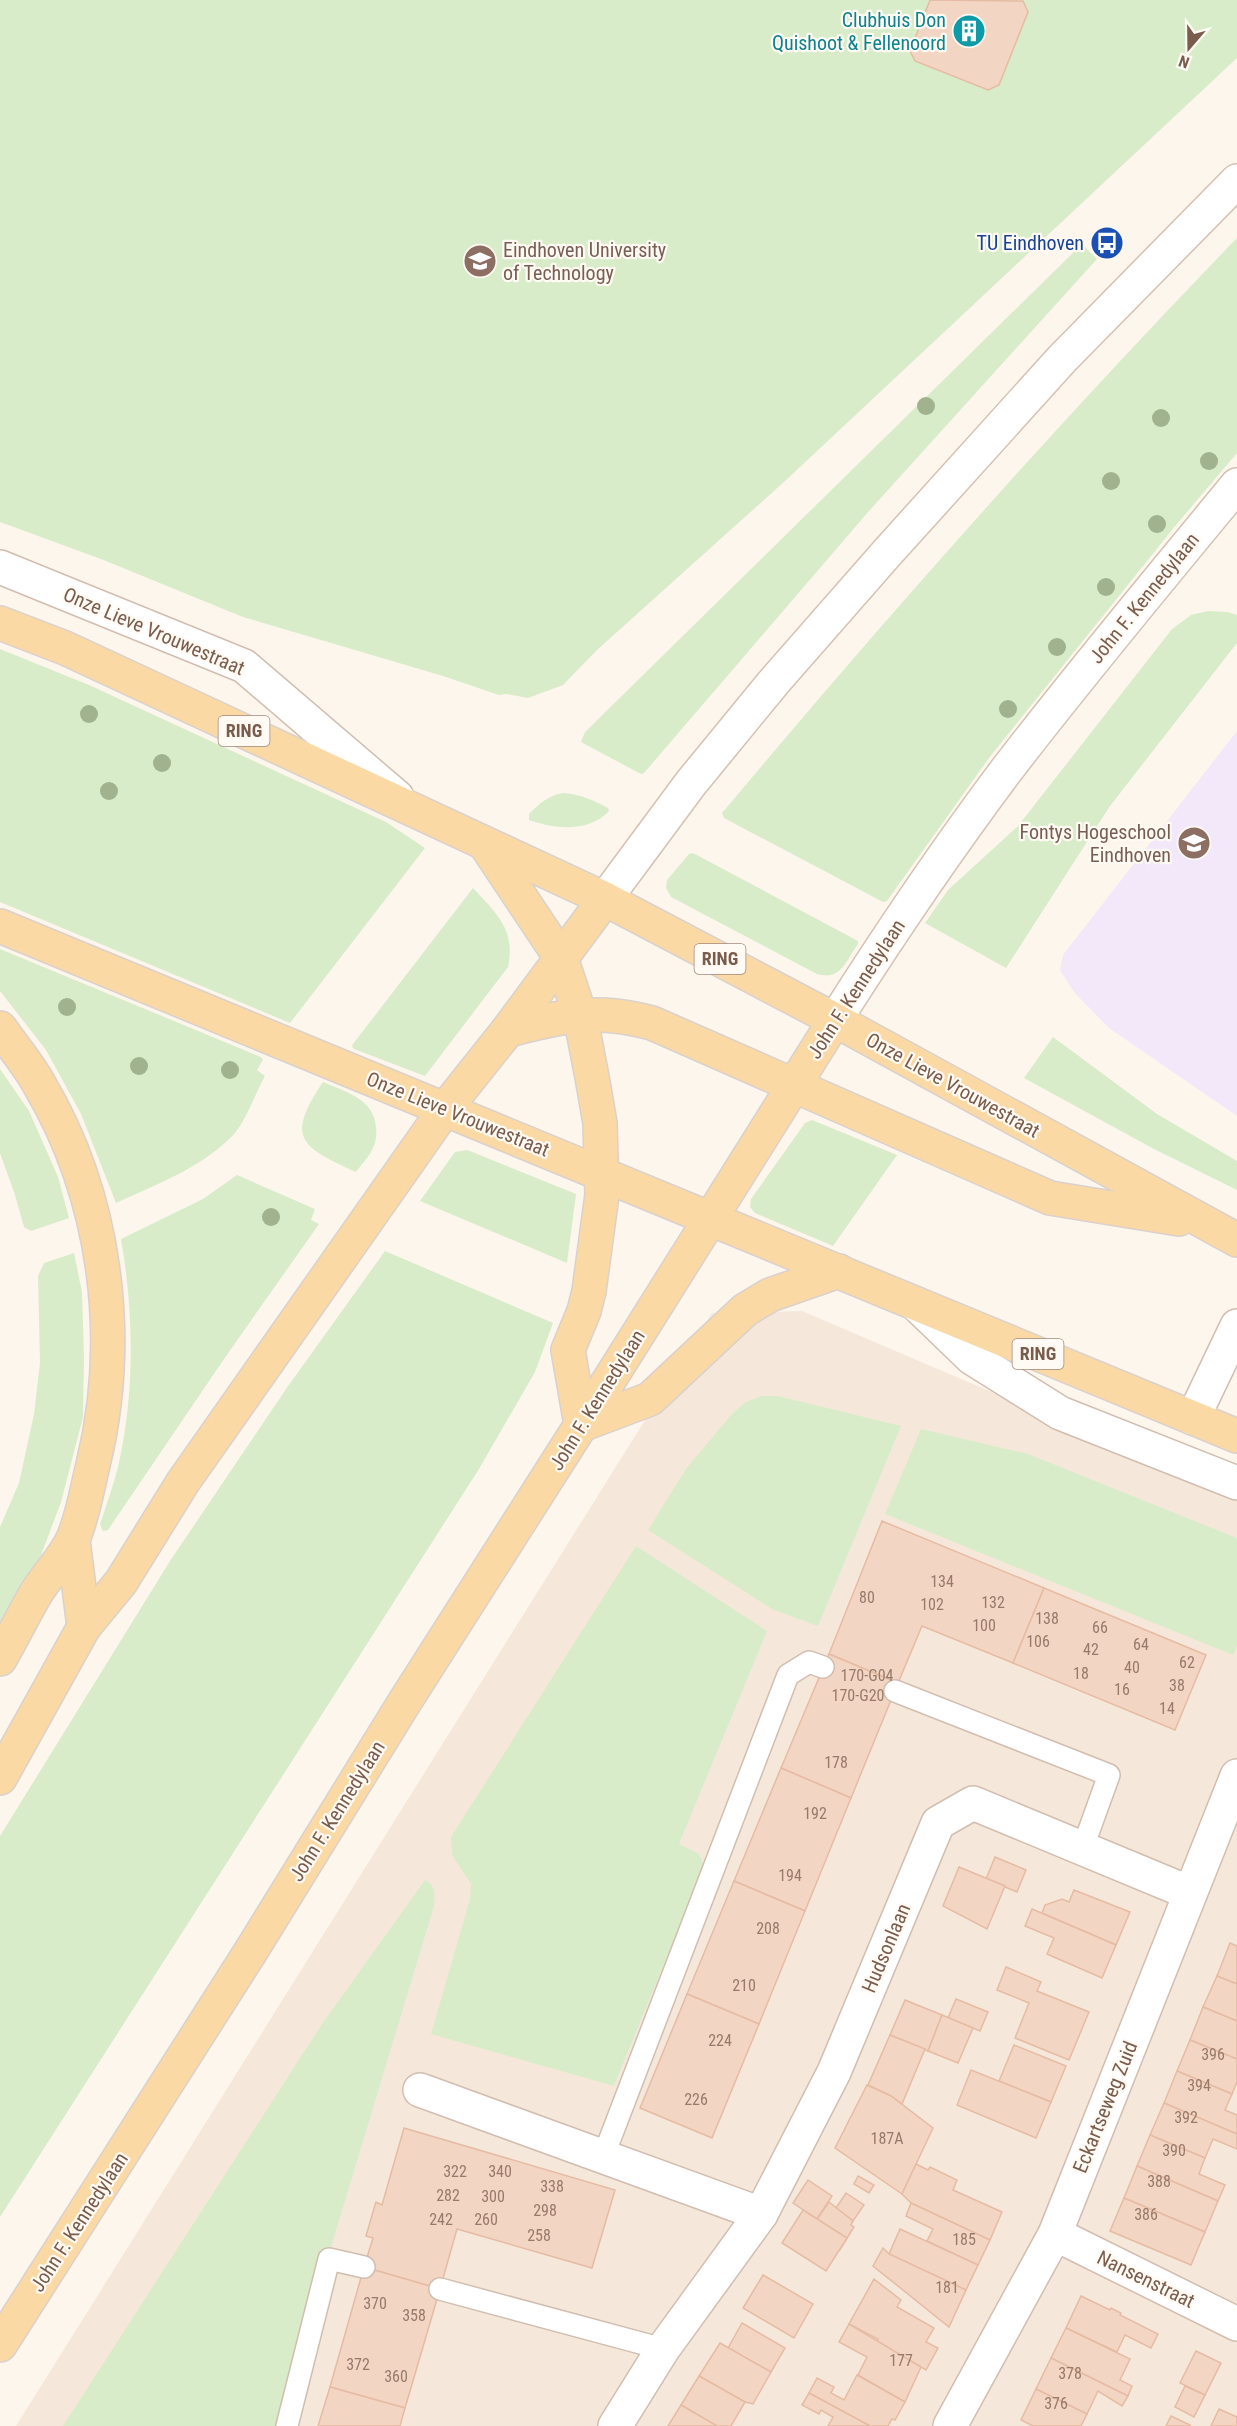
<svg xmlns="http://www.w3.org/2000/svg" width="1237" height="2426" viewBox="0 0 1237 2426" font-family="'Roboto Condensed',sans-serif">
<rect width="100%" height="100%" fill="#fdf6ec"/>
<!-- residential -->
<polygon fill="#f5e8da" points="802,1311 1237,1497 1237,2426 16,2426 712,1313"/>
<!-- education -->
<polygon fill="#f3e8fa" points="1237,731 1237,1116 1109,1028 1074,992 1060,970 1063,955"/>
<!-- green -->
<g fill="#d8ecc9">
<polygon points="0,0 1237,0 1237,58 785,481 597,650 563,685 528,698 506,694 499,695 443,676 243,617 101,559 0,522"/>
<path d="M1237,238V453L1176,525L989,758L887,901L883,902L724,818L722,813C888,615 1058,423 1237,238Z"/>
<polygon points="1082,244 1097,259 869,511 644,773 641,774 581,742 585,732"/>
<polygon points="1208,611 1228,612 1237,615 1237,643 1110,806 1006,968 925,923 948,890 1018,826 1172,629 1191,615"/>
<polygon points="0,649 89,685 386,822 425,848 290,1023 0,902"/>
<path d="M563,793C580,794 593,800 608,808L609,811C589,833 554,829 529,820V814C540,803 548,796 563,793Z"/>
<path d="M693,853L858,941V944C846,961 841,981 817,974L671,897L666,888L667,880L689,854Z"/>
<path d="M473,888C497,914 516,930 508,967L425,1076L354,1049L352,1046L353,1044Z"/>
<path d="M0,949L261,1057L263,1060L257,1070L265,1076C256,1092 246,1120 235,1133C204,1167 157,1184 116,1203L81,1114L46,1050L0,991Z"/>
<polygon points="1053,1037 1157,1114 1237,1161 1237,1190 1154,1149 1024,1078"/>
<polygon points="0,1069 29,1111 58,1177 69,1218 31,1231 24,1227 15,1195 0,1153"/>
<path d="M323,1082C346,1092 374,1099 376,1127C377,1135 376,1142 372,1150C368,1158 361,1165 356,1172C301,1147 285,1138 323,1082Z"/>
<polygon points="812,1120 897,1155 833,1246 755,1213 750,1207 751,1199 805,1123"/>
<polygon points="467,1150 576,1194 567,1263 420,1201 455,1152"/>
<path d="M237,1175L315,1209L311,1220L319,1224L224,1359L112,1524L108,1530L103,1531L100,1524C106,1506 113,1487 118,1467C135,1394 134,1313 121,1239L203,1199Z"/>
<polygon points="385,1251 553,1323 535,1372 479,1469 0,2217 0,1836 170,1561 286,1389"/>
<polygon points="74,1253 82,1292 84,1357 83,1417 61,1502 40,1558 0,1634 0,1527 19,1483 34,1414 40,1363 38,1276 44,1263"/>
<polygon points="762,1396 778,1396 901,1426 818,1626 774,1610 648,1530 686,1469 732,1414 746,1402"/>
<polygon points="921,1429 1028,1454 1237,1538 1237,1645 1233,1655 885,1514"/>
<polygon points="636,1546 767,1631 679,1844 699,1854 704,1866 614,2086 431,2034 470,1899 471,1884 452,1855 451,1837"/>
<path d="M425,1880C436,1886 435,1895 434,1906L277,2426H63L322,2024Z"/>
</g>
<!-- building -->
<g fill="#f3d5c3" stroke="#e6bba3" stroke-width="1.5">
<polygon points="930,0 1023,1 1028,12 999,85 988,90 915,61 910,51"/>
<polygon points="882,1521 1044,1588 1013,1663 922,1626 898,1683 829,1654"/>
<polygon points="1044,1588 1206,1655 1175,1730 1013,1663"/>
<polygon points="829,1654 898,1683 851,1798 781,1768"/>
<polygon points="781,1768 851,1798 805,1911 734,1881"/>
<polygon points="995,1857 1026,1870 1017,1892 986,1879"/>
<polygon points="959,1867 1005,1886 987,1929 943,1906"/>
<polygon points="734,1881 805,1911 759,2024 687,1994"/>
<polygon points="1074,1890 1130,1912 1116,1945 1042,1913 1045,1905 1062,1899 1069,1902"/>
<polygon points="1032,1909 1116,1945 1102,1978 1047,1954 1054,1938 1025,1926"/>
<polygon points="1230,1943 1237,1946 1237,1984 1217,1976"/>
<polygon points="1006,1967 1041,1982 1037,1991 1089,2012 1069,2060 1015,2038 1029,2003 997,1990"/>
<polygon points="1217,1976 1237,1984 1237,2021 1203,2007"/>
<polygon points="687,1994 759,2024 712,2138 640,2108"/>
<polygon points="956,1999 988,2012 980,2031 948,2018"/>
<polygon points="905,2000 942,2015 928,2051 890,2035"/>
<polygon points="1203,2007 1237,2021 1237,2059 1190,2040"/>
<polygon points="942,2015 973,2028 958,2063 928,2051"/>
<polygon points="890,2035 925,2049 902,2104 891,2096 868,2085"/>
<polygon points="1190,2040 1237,2059 1237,2082 1232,2094 1177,2071"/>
<polygon points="1014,2045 1066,2066 1051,2102 999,2081"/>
<polygon points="971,2070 1051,2102 1036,2138 957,2105"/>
<polygon points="1177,2071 1232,2094 1225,2110 1237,2115 1237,2134 1164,2103"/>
<polygon points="867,2085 891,2096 933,2128 902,2194 835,2148"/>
<polygon points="1164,2103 1237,2134 1237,2149 1213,2139 1205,2158 1150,2135"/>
<polygon points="404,2128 615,2190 592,2268 457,2229 440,2289 364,2267 373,2238 366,2236 375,2205 376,2202 382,2205"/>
<polygon points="1150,2135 1205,2158 1199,2174 1225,2185 1218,2201 1137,2166"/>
<polygon points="916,2164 928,2170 930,2167 957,2180 953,2190 1002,2212 990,2240 911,2203 902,2194"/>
<polygon points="1137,2166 1218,2201 1205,2232 1124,2198"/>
<polygon points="858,2176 874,2185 869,2193 854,2184"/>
<polygon points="808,2180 832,2196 817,2219 793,2203"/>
<polygon points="846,2193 864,2205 853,2221 836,2208"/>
<polygon points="1124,2198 1205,2232 1191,2265 1110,2231"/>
<polygon points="829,2202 853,2221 851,2225 854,2227 839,2251 847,2238 817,2219"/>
<polygon points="911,2203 990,2240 978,2265 927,2241 933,2229 906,2216"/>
<polygon points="803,2210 847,2238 826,2271 782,2243"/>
<polygon points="900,2229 978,2265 966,2290 889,2254"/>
<polygon points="883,2248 889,2254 966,2290 949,2327 873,2266"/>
<polygon points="364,2267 440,2289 405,2408 330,2387"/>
<polygon points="763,2275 813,2304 794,2338 743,2308"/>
<polygon points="874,2279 901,2300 897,2307 934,2328 926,2342 938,2348 926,2370 877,2342 878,2339 849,2324"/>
<polygon points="1081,2296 1110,2310 1111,2308 1121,2313 1120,2315 1158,2334 1151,2348 1125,2335 1117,2352 1066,2328"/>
<polygon points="742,2323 785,2348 771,2372 728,2348"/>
<polygon points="849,2324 921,2367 905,2402 858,2375 867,2357 839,2342"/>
<polygon points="1066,2328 1130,2359 1120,2380 1132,2386 1128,2396 1051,2358"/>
<polygon points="720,2343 771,2372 753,2404 745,2402 699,2376"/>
<polygon points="1196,2351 1221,2363 1205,2395 1180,2383"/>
<polygon points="1051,2358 1128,2396 1122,2406 1098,2391 1087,2414 1036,2389"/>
<polygon points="857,2375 905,2402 895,2420 892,2419 888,2426 870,2426 809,2393 817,2378 834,2387 831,2393 844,2400"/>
<polygon points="699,2376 745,2402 731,2426 717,2426 681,2405"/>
<polygon points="1185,2386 1205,2395 1194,2417 1175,2407"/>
<polygon points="330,2387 405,2408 400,2426 318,2426"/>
<polygon points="1036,2389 1087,2414 1081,2426 1033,2426 1021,2420"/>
<polygon points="809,2393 870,2426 828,2426 833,2417 821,2410 819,2414 802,2405"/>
<polygon points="681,2405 717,2426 668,2426"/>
<polygon points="1219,2409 1237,2417 1237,2426 1211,2426"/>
<polygon points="1171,2416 1190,2425 1190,2426 1166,2426"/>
</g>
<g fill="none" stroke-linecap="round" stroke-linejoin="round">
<defs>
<g id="service">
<polyline points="895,1691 1109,1775 1083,1847"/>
<polyline points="603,2157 788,1675 809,1662 823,1667"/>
<polyline points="440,2289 663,2349"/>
<polyline points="287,2426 329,2259 364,2267"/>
</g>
<g id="minor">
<polyline points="0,567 244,666 397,797"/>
<polyline points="916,1304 972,1358 1060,1413 1237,1483"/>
<polyline points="1193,1418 1237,1326"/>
<polyline points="420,2090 761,2214"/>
<polyline points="1055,2234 1237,2324"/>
<polyline points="615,2426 663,2349 761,2214 834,2072 938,1823 973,1803 1190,1893"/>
<polyline points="950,2426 1055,2234 1237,1776"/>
</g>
<g id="secondary">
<polyline points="605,899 691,783 773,683 886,554 1062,359 1237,181"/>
<path d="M835,1020C889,935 945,852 1005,772C1080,674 1159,580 1237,485"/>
</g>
<g id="primary">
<polyline points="0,623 65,648 605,899 835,1020 1237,1240"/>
<polyline points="485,844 561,958 580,1015 592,1077 600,1123 602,1195 589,1291 584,1311 568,1350 581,1425"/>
<polyline points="0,926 1237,1436"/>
<path d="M0,1028C13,1047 28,1064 39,1084C106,1197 124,1337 93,1465C87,1489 83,1516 73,1539C64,1559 46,1576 35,1595C23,1616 12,1638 0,1659"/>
<path d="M508,1030C543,1021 578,1012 615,1016C627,1017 640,1020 652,1023L1050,1198L1179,1219"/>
<polyline points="581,1425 650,1399 745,1310 770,1295 839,1271"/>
<polyline points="73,1540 84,1627"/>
<polyline points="0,1778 84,1627 121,1582 183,1482 445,1109 508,1030 605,899"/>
<polyline points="0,2345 251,1951 404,1703 581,1425 835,1020"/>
</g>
</defs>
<!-- service casing -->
<use href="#service" stroke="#d1beb0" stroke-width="24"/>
<!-- minor casing -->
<use href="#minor" stroke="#d1beb0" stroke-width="36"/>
<!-- secondary casing -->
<use href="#secondary" stroke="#d6c0b0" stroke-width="36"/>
<!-- primary casing -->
<use href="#primary" stroke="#dad1cd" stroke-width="36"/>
<!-- service -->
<use href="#service" stroke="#fff" stroke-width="21"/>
<!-- minor -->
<use href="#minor" stroke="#fff" stroke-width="33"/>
<!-- secondary -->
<use href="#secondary" stroke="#fff" stroke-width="33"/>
<!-- primary -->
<use href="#primary" stroke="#fbd9a5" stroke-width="33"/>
</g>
<!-- trees -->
<g fill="#a0b28e">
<circle cx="926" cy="406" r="9"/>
<circle cx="1161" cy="418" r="9"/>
<circle cx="1209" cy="461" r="9"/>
<circle cx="1111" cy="481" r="9"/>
<circle cx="1157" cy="524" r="9"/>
<circle cx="1106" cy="587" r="9"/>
<circle cx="1057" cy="647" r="9"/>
<circle cx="1008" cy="709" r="9"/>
<circle cx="89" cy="714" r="9"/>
<circle cx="162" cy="763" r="9"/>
<circle cx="109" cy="791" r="9"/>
<circle cx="67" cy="1007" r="9"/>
<circle cx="139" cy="1066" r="9"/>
<circle cx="230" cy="1070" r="9"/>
<circle cx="271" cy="1217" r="9"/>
</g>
<!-- icons -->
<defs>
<symbol id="building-disc" viewBox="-11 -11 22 22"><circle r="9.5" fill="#0f9aa8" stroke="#fffaf3"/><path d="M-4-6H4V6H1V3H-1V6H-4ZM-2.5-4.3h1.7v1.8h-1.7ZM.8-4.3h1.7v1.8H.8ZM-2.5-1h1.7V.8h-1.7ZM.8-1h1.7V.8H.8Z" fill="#fff"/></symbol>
<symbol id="bus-disc" viewBox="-11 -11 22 22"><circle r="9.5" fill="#1a4fb4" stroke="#fffaf3"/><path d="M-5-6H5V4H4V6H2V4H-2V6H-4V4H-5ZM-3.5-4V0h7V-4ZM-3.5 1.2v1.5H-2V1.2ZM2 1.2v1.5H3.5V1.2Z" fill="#fff"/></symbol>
<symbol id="university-disc" viewBox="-11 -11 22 22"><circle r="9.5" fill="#8d6e63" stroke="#fffaf3"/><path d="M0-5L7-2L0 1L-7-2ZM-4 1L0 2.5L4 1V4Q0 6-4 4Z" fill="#fff"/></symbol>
</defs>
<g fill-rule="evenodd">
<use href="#building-disc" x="950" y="12" width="38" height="38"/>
<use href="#bus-disc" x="1088" y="224" width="38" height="38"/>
<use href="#university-disc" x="461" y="242" width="38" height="38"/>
<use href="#university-disc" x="1175" y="824" width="38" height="38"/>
</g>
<g text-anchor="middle" stroke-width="4.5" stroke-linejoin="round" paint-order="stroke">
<!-- number labels -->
<g font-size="16" fill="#987a6a">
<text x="942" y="1587">134</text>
<text x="867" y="1603">80</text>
<text x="993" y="1608">132</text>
<text x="932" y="1610">102</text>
<text x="1047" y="1624">138</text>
<text x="984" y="1631">100</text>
<text x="1100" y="1633">66</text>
<text x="1038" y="1647">106</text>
<text x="1141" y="1650">64</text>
<text x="1091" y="1655">42</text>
<text x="1187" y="1668">62</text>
<text x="1132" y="1673">40</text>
<text x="1081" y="1679">18</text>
<text x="867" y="1681">170-G04</text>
<text x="1177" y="1691">38</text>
<text x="1122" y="1695">16</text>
<text x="858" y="1701">170-G20</text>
<text x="1167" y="1714">14</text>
<text x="836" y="1768">178</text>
<text x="815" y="1819">192</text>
<text x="790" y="1881">194</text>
<text x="768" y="1934">208</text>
<text x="744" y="1991">210</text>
<text x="720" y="2046">224</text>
<text x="1213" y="2060">396</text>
<text x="1199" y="2091">394</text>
<text x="696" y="2105">226</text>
<text x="1186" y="2123">392</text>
<text x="887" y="2144">187A</text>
<text x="1174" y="2156">390</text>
<text x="455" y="2177">322</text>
<text x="500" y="2177">340</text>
<text x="1159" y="2187">388</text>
<text x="552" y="2192">338</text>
<text x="448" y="2201">282</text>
<text x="493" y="2202">300</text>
<text x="545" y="2216">298</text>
<text x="1146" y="2220">386</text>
<text x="441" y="2225">242</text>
<text x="486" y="2225">260</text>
<text x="539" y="2241">258</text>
<text x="964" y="2245">185</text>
<text x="947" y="2293">181</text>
<text x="375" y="2309">370</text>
<text x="414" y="2321">358</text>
<text x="901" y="2366">177</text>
<text x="358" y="2370">372</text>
<text x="1070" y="2379">378</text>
<text x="396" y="2382">360</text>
<text x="1056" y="2409">376</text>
</g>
<!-- shield labels -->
<g fill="#fffaf3" stroke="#a28b7f" stroke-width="1.5">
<rect x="218.5" y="716" width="51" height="30" rx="4.5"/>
<rect x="694.5" y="944" width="51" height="30" rx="4.5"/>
<rect x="1012.5" y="1339" width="51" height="30" rx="4.5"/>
</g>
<g font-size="18" font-weight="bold" fill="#7a5c4d">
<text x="244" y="737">RING</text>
<text x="720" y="965">RING</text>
<text x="1038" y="1360">RING</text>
</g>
<!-- culture labels -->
<g font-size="20" fill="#0d838f" stroke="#fffaf3" text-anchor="end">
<text x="946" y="27">Clubhuis Don<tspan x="946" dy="23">Quishoot &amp; Fellenoord</tspan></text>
</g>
<!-- transit labels -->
<g font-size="20" fill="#164399" stroke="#fffaf3" text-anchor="end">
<text x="1084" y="250">TU Eindhoven</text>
</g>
<!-- education labels -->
<g font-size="20" fill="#785e54" stroke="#fffaf3" text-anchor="start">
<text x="503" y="257">Eindhoven University<tspan x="503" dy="23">of Technology</tspan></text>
<text x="1171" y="839" text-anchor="end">Fontys Hogeschool<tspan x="1171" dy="23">Eindhoven</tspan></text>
</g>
<!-- street labels -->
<g font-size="20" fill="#7a5c4d" stroke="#fffaf3">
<text transform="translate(1144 598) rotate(-51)" y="7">John F. Kennedylaan</text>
<text transform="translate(154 631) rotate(23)" y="7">Onze Lieve Vrouwestraat</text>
<text transform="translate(856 989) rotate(-57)" y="7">John F. Kennedylaan</text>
<text transform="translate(953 1085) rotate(29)" y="7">Onze Lieve Vrouwestraat</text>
<text transform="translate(458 1114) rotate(22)" y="7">Onze Lieve Vrouwestraat</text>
<text transform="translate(597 1400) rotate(-58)" y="7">John F. Kennedylaan</text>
<text transform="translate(337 1811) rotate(-58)" y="7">John F. Kennedylaan</text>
<text transform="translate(886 1948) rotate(-67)" y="7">Hudsonlaan</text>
<text transform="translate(1105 2107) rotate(-68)" y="7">Eckartseweg Zuid</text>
<text transform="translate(79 2222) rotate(-57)" y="7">John F. Kennedylaan</text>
<text transform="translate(1146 2279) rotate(26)" y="7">Nansenstraat</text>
</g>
</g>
<!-- north arrow -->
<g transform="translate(1189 48) rotate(200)" stroke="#fffaf3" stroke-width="4.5" paint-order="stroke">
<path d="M0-4.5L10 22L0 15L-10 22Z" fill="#7a5c4d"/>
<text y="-9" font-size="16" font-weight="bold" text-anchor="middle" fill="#7a5c4d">N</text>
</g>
</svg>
